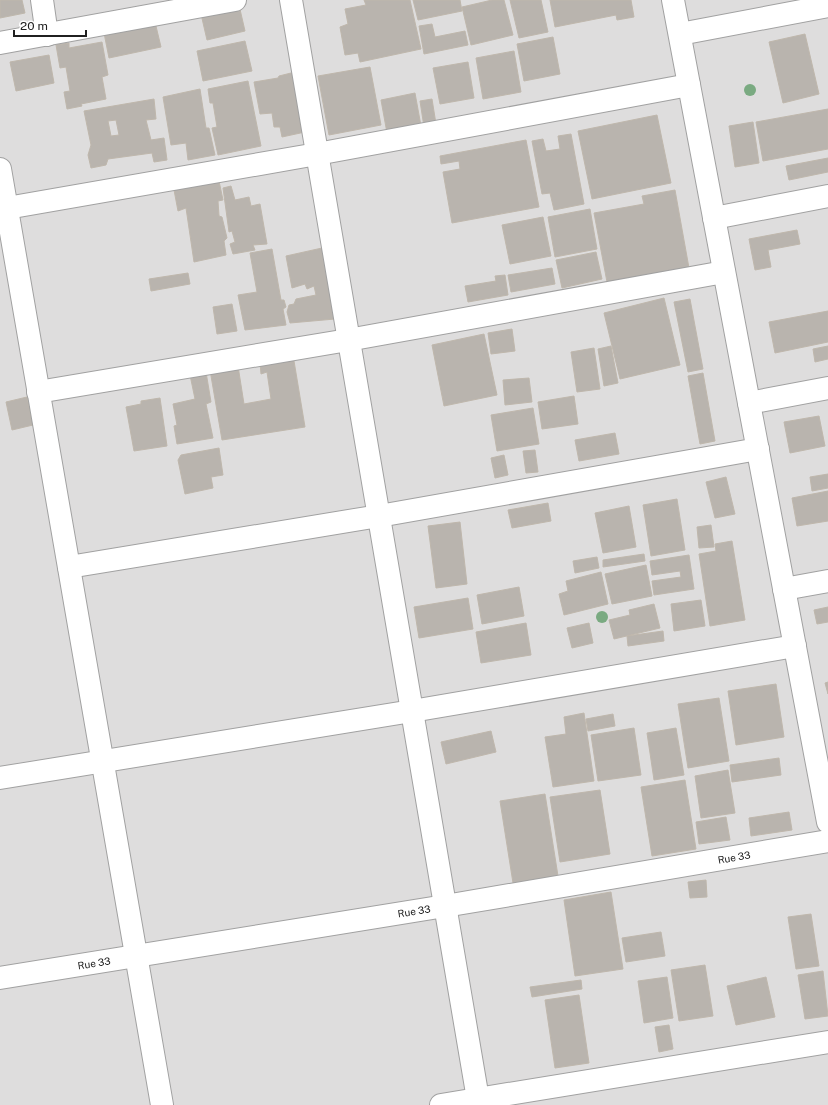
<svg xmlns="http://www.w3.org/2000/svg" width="828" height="1105" viewBox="0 0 828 1105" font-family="'Public Sans',sans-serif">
<rect width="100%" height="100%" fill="#efeee8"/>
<!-- residential -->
<rect fill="#dedddd" x="0" y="0" width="828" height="1105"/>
<!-- building -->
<g fill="#b9b4ae" stroke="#bfb7ac" fill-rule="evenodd">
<polygon points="0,0 22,0 25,13 0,18"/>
<polygon points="364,0 410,0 421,49 360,62 358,53 345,55 340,27 348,24 345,9 366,5"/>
<polygon points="413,0 460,0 462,11 418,20"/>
<polygon points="492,0 504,0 513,35 471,45 462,7"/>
<polygon points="510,0 541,0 548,32 519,38"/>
<polygon points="550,0 631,0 634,17 617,20 616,15 555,27"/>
<polygon points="239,5 245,31 207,40 201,14"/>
<polygon points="155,22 161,47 109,58 104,33"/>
<polygon points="432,24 435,37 465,31 468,45 424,54 419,26"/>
<polygon points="805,34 819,94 783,103 769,42"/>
<polygon points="553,37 560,74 524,81 517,44"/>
<polygon points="245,41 252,71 203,81 197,51"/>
<polygon points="102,42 108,75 102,77 106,99 81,104 82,106 67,109 64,92 70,91 66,67 60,68 56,45 69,43 69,48"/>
<polygon points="514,51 521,92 483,99 476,58"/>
<polygon points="49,55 54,83 16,91 10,62"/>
<polygon points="468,62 474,98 440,104 433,68"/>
<polygon points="370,67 381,125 329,135 318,76"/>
<polygon points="295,72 305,132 282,137 280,127 274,127 272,113 260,114 254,82 278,78 279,76"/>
<polygon points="248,81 261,146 218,155 212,128 217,127 213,103 210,103 208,89"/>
<polygon points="200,89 206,128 209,128 215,155 188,160 186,143 171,145 163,97"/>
<polygon points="415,93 421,126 387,133 381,100"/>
<path d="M154,99L156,119L146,120L151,140L164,138L167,160L154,162L152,153L108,159L106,165L91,168L88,155L91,145L84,111ZM116,120L119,135L111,136L108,121Z"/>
<polygon points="432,99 436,124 424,127 420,101"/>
<polygon points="828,109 828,149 763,161 756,122"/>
<polygon points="657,115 671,183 592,199 578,131"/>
<polygon points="753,122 759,163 735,167 729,126"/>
<polygon points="571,134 584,204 554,210 550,193 542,194 532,141 543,139 546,151 560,149 558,136"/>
<polygon points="526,140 539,207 452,223 443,172 460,169 459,161 441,164 440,156"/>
<polygon points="828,158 828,172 789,180 786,166"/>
<polygon points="219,181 223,200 218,201 219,216 222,217 227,238 224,241 226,255 194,262 186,208 178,211 174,190"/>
<polygon points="231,186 235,200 249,197 251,206 260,204 267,244 253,245 255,250 233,254 230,244 235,242 232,231 229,232 223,188"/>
<polygon points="675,190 689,268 607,282 594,213 644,204 642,196"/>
<polygon points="590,209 597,249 555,257 548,217"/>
<polygon points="543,217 551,256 510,264 502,225"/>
<polygon points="797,230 800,244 768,250 771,267 755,270 749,239"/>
<polygon points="322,248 335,319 290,323 287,312 289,305 294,304 296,299 316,295 314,286 307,289 305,284 292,288 286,256"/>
<polygon points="272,249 281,300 284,300 286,307 283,309 286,325 245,330 238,295 257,292 250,253"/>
<polygon points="596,252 602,279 562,288 556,260"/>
<polygon points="552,268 555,284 511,292 508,275"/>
<polygon points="188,273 190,284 151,291 149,279"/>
<polygon points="505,275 508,295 468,302 465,286 496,281 495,276"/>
<polygon points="664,298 680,365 620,379 604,313"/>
<polygon points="690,299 703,369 688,372 674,302"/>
<polygon points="232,304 237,331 217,334 213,307"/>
<polygon points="828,311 828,342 775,353 769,322"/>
<polygon points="512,329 515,351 491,354 488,333"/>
<polygon points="484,334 497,395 444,406 432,345"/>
<polygon points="611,346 618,383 604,386 598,349"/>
<polygon points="828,346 828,359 815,362 813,349"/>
<polygon points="594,348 600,389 577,392 571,352"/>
<polygon points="293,355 305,427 222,440 210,370 238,366 244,404 271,399 267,372 261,374 260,363"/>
<polygon points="206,372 211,402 206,404 213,438 177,444 174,426 177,425 173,404 195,399 190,375"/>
<polygon points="703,373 715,441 700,444 688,376"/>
<polygon points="529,378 532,402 505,405 503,380"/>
<polygon points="574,396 578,424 542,429 538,402"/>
<polygon points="27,397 33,425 12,430 6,402"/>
<polygon points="160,398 167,446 134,451 126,407 141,404 141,401"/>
<polygon points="533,408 539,444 497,451 491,415"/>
<polygon points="819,416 825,446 790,453 784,422"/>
<polygon points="615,433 619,454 579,461 575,440"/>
<polygon points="219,448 223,475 211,477 213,488 185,494 178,460 181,455"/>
<polygon points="535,450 538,472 526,473 523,451"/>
<polygon points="504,455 508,475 495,478 491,458"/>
<polygon points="828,474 828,488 812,491 810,477"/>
<polygon points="726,477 735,514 715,518 706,482"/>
<polygon points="828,491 828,521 797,526 792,498"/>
<polygon points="677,499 685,550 651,556 643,505"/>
<polygon points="548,503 551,521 512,528 508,510"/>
<polygon points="629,506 636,547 603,553 595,513"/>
<polygon points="460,522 467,584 436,588 428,526"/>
<polygon points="711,525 714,547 699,548 697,527"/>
<polygon points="732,541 745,620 710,626 699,554 716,551 715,544"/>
<polygon points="644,554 645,561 603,567 603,560"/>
<polygon points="689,555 694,589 654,595 652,581 681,577 680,571 652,575 650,561"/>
<polygon points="597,557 599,568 575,573 573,561"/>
<polygon points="646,565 652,596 612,604 605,574"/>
<polygon points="601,572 608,604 564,615 559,594 568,591 566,581"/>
<polygon points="519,587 524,616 482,624 477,595"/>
<polygon points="468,598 473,629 419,638 414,607"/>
<polygon points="701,600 705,626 674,631 671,604"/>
<polygon points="654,604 660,628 614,639 609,620 630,615 629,610"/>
<polygon points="828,607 828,622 817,624 814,610"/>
<polygon points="526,623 531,655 481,663 476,632"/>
<polygon points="589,623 593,643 572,648 567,628"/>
<polygon points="663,631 664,641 628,646 627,636"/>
<polygon points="828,682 828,694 825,683"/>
<polygon points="776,684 784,737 736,745 728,691"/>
<polygon points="719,698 729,761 688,768 678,704"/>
<polygon points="584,713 594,781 553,787 545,737 566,734 564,717"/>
<polygon points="613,714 615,726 588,731 586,719"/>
<polygon points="634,728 641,775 598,781 591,735"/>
<polygon points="676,728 684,775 654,780 647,733"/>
<polygon points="491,731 496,752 446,764 441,742"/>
<polygon points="779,758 781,775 732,782 730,765"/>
<polygon points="728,770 735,813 701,818 695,776"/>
<polygon points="685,780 696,849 652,856 641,787"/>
<polygon points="600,790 610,854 560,862 550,797"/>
<polygon points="545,794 558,876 513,883 500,801"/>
<polygon points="789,812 792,830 751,836 749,818"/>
<polygon points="726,817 730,840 699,844 696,822"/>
<polygon points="706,880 707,897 690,898 688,882"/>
<polygon points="611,892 623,969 575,976 564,900"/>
<polygon points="811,914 819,966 796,969 788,917"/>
<polygon points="661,932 665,956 626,962 622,938"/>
<polygon points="705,965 713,1016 679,1021 671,970"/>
<polygon points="823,971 828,1016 805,1019 798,975"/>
<polygon points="667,977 673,1018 644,1023 638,981"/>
<polygon points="766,977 775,1017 736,1025 727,986"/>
<polygon points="581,980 582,989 532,997 530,987"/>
<polygon points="579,995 589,1063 555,1068 545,1000"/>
<polygon points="669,1025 673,1049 659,1052 655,1027"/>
</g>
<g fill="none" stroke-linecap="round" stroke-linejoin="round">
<defs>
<g id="minor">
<polyline points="42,0 47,35"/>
<polyline points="291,0 478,1099"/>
<polyline points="673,0 828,822"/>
<polyline points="680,34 828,6"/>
<polyline points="0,43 235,0"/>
<polyline points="0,169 162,1105"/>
<polyline points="7,208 317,154 689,85"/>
<polyline points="714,218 828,196"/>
<polyline points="38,392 348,340 724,272"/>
<polyline points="749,403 828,388"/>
<polyline points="69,567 379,516 758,449"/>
<polyline points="784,589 828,581"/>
<polyline points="0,778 412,711 795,646"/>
<polyline points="0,978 445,906 828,841"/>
<polyline points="441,1105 828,1042"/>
</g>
</defs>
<!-- minor casing -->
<use href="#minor" stroke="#a1a1a1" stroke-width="24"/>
<!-- minor -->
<use href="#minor" stroke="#fff" stroke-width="22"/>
</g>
<!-- trees -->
<g fill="#7aaa81">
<circle cx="750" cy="90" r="6"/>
<circle cx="602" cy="617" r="6"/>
</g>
<g text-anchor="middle" stroke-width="3.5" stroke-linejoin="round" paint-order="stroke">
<!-- street labels -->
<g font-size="10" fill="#202020" stroke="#fff">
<text transform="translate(734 857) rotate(-10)" y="4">Rue 33</text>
<text transform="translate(414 911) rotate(-9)" y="4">Rue 33</text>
<text transform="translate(94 963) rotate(-9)" y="4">Rue 33</text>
</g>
</g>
<!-- scale -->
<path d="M14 30v6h72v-6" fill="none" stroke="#202020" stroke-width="2"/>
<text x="20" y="30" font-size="12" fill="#202020" stroke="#ffffff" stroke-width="3" paint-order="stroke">20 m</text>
</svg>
